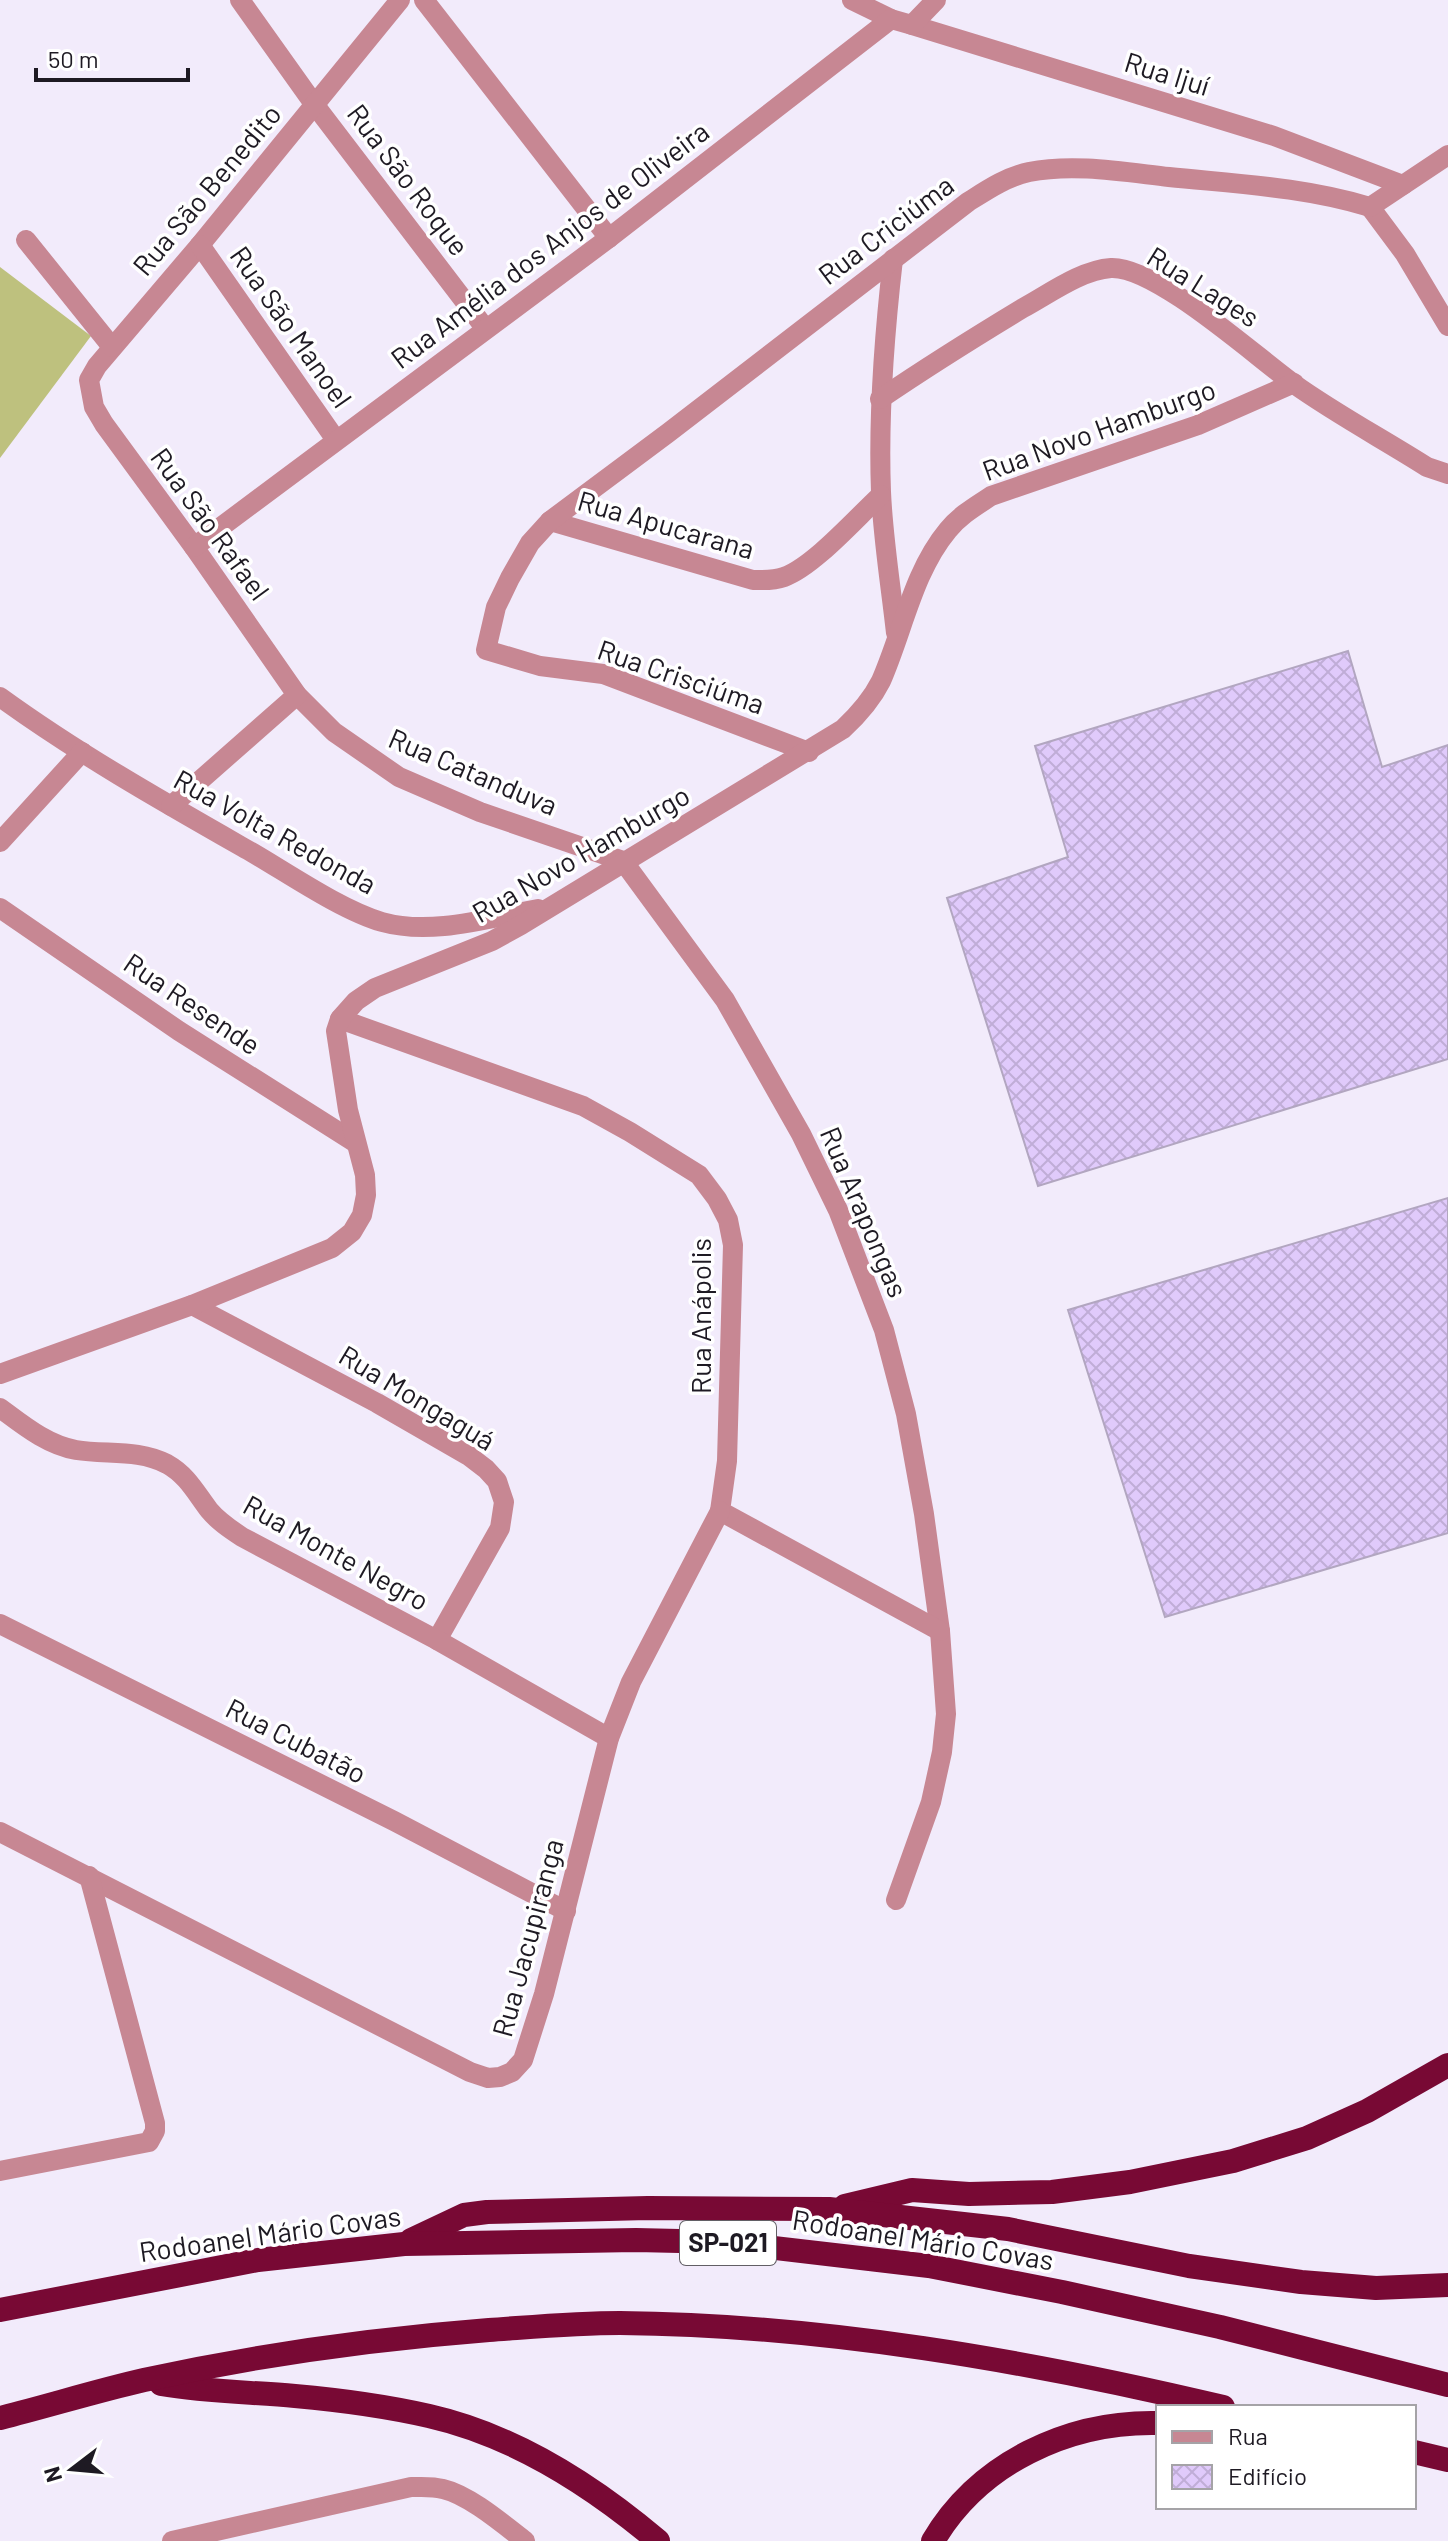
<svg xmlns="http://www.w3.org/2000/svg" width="1448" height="2541" viewBox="0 0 1448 2541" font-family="Barlow,sans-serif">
<defs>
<pattern id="building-cross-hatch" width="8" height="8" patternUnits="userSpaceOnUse" patternTransform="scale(2)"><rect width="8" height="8" fill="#e0cafb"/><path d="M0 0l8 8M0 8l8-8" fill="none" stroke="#c0add7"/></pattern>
</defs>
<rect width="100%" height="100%" fill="#f2ebfb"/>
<!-- garden -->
<polygon fill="#bec17e" points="0,267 91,336 0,458"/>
<!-- building -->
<g fill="url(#building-cross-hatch)" stroke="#b2a6c0" stroke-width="2">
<polygon points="1348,651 1382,767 1448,745 1448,1059 1038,1186 947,898 1068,857 1035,746"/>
<polygon points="1448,1198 1448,1533 1165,1617 1068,1310"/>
</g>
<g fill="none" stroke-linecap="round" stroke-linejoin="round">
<!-- minor -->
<g stroke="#c78793" stroke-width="20">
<polyline points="240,0 314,104 485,328"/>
<polyline points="400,0 200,245 97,366 89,380 94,407 104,424 194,547 297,695 334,732 399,777 480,812 623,861 725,1000 801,1134 838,1210 884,1330 906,1414 924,1514 940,1631 946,1714 942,1752 931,1802 896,1900"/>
<polyline points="424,0 609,238"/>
<polyline points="852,0 891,19"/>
<polyline points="912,25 1274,136 1403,185"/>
<polyline points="1370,207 1405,254 1448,326"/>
<polyline points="26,240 112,347"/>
<polyline points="200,245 336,440"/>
<path d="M893,259C884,337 878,413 881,492C883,539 891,587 896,633"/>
<path d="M880,399C927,367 975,337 1023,308C1049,294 1081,270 1111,268C1156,266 1255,356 1294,384C1336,414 1383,439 1427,467L1448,474"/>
<path d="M550,521L753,580C764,580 773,581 784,577C814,566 856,518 881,495"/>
<polyline points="194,547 609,238 891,19 912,25 936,0"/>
<path d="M0,697C80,755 167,804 253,853C289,874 343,911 382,922C432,936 488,918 538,909"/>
<path d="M809,752L603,674L540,666L486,650L496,607L510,578L530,543L550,521L668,433L968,202C987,190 1006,177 1029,172C1074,163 1124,172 1169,177C1237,184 1305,187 1370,207L1448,155"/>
<polyline points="171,806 297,695"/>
<polyline points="0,842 82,752"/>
<polyline points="0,908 179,1031 356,1143"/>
<polyline points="340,1019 583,1106 630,1132 699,1175 717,1199 728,1220 733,1245 727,1461 720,1511 940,1631"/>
<polyline points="192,1305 377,1403 469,1456 486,1469 497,1481 504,1502 500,1528 437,1640"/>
<path d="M0,1374L192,1305L332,1248L352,1232L362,1215L366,1195L365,1175L348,1110L336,1031L340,1019L356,1001L375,988L492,941L521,925L843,729C858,715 872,699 881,681C903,631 913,572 948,530C960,515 976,506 991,496L1198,425L1294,383"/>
<path d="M0,1408C23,1425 47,1445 76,1450C107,1455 138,1449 167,1464C187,1475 196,1493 209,1510C218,1521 230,1529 242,1537L437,1640L609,1738"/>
<polyline points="0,1624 394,1821 566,1911"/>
<polyline points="0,1832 470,2072 488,2078 500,2077 512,2072 523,2060 544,1994 609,1738 631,1682 720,1511"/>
<polyline points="0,2171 149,2142 155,2131 155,2123 89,1876"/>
<path d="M172,2541L411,2487C422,2487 432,2486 443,2489C469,2495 503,2524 525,2541"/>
</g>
<!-- highway -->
<g stroke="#780934" stroke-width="24">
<polyline points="845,2206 912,2190 969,2194 1052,2192 1130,2182 1233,2161 1307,2138 1367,2111 1448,2065"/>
<polyline points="411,2240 464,2215 487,2212 648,2208 829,2209 1008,2229 1189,2266 1301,2282 1376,2288 1448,2285"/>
<polyline points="0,2310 258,2260 404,2244 636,2240 723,2242 929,2266 1062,2292 1220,2327 1448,2385"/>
<path d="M161,2384C206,2392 251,2392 295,2396C340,2400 385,2406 429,2416C513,2435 593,2486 658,2541"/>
<path d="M0,2418C48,2406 96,2391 144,2380C258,2355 373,2339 489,2330C533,2327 576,2323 620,2323C823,2325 1025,2360 1223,2407"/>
<polyline points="1414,2452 1448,2460"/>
<path d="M933,2541C979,2463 1068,2421 1158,2423"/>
</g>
</g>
<g text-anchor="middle" stroke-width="7" stroke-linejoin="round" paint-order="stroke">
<!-- shield labels -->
<rect fill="#fff" stroke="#625f65" stroke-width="2" x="680" y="2221" width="96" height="44" rx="6"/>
<g font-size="26" font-weight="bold" fill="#1e1a23">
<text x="728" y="2252">SP-021</text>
</g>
<!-- street labels -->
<g font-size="28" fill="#1e1a23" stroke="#fff">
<text transform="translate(1167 74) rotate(17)" y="10">Rua Ijuí</text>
<text transform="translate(408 180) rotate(53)" y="10">Rua São Roque</text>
<text transform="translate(207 190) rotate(-50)" y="10">Rua São Benedito</text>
<text transform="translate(886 230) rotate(-37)" y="10">Rua Criciúma</text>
<text transform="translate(550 245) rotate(-37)" y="10">Rua Amélia dos Anjos de Oliveira</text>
<text transform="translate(1203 287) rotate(32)" y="10">Rua Lages</text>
<text transform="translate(291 327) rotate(55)" y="10">Rua São Manoel</text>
<text transform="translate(1099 430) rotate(-20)" y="10">Rua Novo Hamburgo</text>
<text transform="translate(210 524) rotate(54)" y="10">Rua São Rafael</text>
<text transform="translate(666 525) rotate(16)" y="10">Rua Apucarana</text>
<text transform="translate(681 677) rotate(19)" y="10">Rua Crisciúma</text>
<text transform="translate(473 772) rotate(23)" y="10">Rua Catanduva</text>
<text transform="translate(275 832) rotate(29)" y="10">Rua Volta Redonda</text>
<text transform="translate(581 854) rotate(-30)" y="10">Rua Novo Hamburgo</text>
<text transform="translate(192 1004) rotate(34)" y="10">Rua Resende</text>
<text transform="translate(864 1212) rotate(67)" y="10">Rua Arapongas</text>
<text transform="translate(701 1316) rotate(-90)" y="10">Rua Anápolis</text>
<text transform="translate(417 1398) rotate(31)" y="10">Rua Mongaguá</text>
<text transform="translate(336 1553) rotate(29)" y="10">Rua Monte Negro</text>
<text transform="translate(296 1741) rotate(27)" y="10">Rua Cubatão</text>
<text transform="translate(528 1938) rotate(-75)" y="10">Rua Jacupiranga</text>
<text transform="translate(270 2234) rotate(-8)" y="10">Rodoanel Mário Covas</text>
<text transform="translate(923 2240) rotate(9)" y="10">Rodoanel Mário Covas</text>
</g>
</g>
<!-- legend -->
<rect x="1156" y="2405" width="260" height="104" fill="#ffffff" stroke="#a5a3a7" stroke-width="2"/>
<rect x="1172" y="2431" width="40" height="12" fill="#c78793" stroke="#a5a3a7" stroke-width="2"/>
<text x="1228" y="2445" font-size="24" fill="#1e1a23">Rua</text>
<rect x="1172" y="2465" width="40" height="24" fill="url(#building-cross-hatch)" stroke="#a5a3a7" stroke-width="2"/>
<text x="1228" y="2485" font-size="24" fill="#1e1a23">Edifício</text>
<!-- north arrow -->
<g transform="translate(72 2469) rotate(254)" stroke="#ffffff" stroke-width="6" paint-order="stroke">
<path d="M0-6L14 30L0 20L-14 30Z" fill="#1e1a23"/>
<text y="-12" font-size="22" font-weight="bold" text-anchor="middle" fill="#1e1a23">N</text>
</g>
<!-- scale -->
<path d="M36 68v12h152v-12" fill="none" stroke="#1e1a23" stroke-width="4"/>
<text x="48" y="68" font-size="24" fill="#1e1a23" stroke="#ffffff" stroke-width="6" paint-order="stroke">50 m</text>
</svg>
